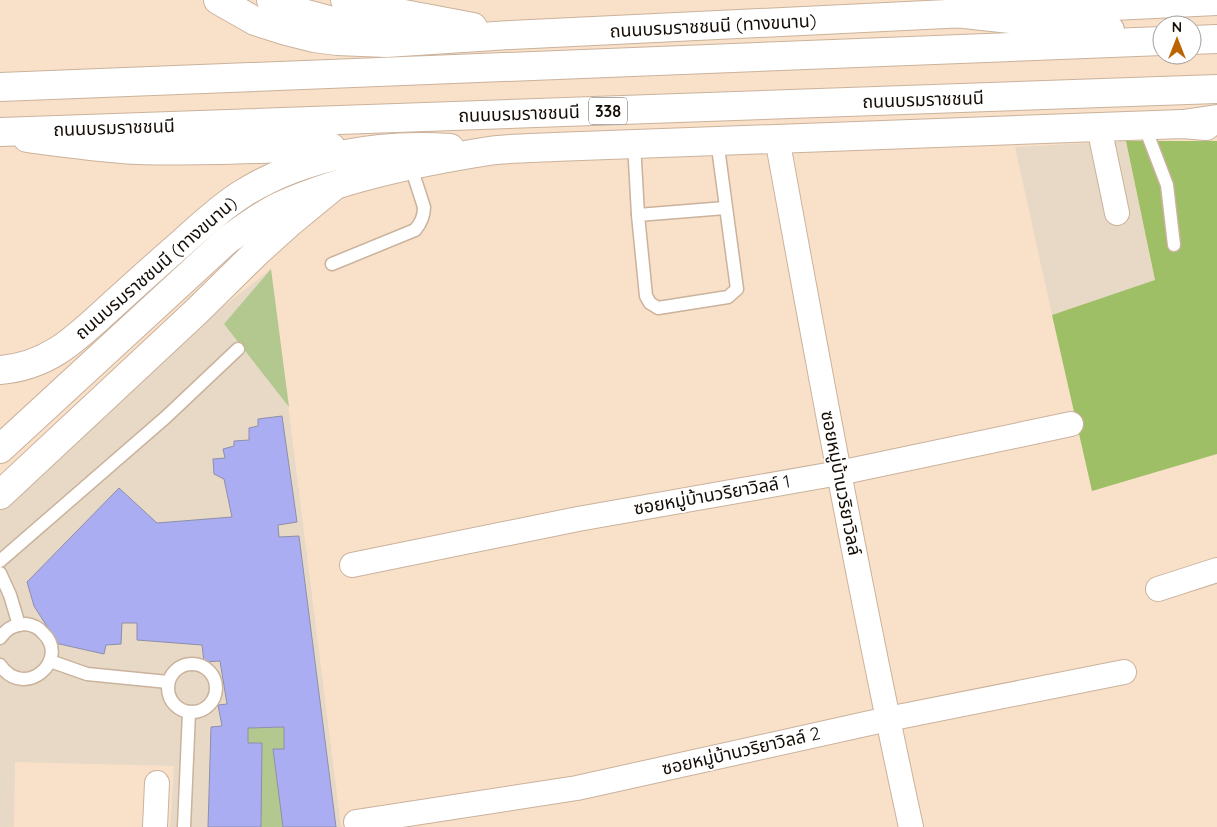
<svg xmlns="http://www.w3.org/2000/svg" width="1217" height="827" viewBox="0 0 1217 827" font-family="Quicksand,'Noto Sans Thai',sans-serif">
<rect width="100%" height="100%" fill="#f9e0c9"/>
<!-- commercial -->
<g fill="#e7d9c6">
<polygon points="1126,141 1155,281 1052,315 1015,147"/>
<polygon points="271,269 341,827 170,827 174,766 15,762 14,827 0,827 0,505 219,310"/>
</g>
<!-- green -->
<g fill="#b2c88f">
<polygon points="271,269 289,407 224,324"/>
<polygon points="284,727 284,749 273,749 283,827 261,827 248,743 248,728"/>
</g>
<!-- forest -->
<polygon fill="#9ebf66" points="1126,141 1217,141 1217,454 1092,491 1052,315 1155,280"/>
<!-- building -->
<polygon fill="#abadf2" stroke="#8d8eaa" points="282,416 297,522 278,525 279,537 299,536 336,827 283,827 273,749 284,749 284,727 248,728 248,743 262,743 261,827 208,827 211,727 222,726 218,705 227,704 220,661 204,662 202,645 137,640 137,623 122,623 121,644 106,645 104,654 55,643 48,628 34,606 27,582 119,488 157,523 232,517 224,479 214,474 213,459 225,458 223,449 234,446 234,441 249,440 249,428 258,426 258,419"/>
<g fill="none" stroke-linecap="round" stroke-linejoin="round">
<defs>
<g id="lane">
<polyline points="1144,125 1167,185 1174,245"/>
<polyline points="634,143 638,215 646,296 650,303 658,308 728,297 737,289 717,140"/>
<polyline points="638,215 725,208"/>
<path d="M332,264L415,230C421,223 424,217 424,207L411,167"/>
<polyline points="0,561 166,417 238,349"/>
<polyline points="0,573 10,595 19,625"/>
<path d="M0,638C6,629 15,624 26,624C33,625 39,628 43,633C71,659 25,701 0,665"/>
<polyline points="50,661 87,674 168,682"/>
<circle cx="192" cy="688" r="24"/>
<polyline points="184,827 189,712"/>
</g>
<g id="street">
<polyline points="1099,127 1117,213"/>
<path d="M777,138C819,368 861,598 911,827"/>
<polyline points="352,565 578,519 839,473 1071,424"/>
<polyline points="1158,589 1217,570"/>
<polyline points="356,822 577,788 888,719 1124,672"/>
<polyline points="155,827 157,783"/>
</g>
<g id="secondary">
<polyline points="218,0 255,21 286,31 314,38 337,41 386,43 511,35 1217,1"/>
<polyline points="345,0 388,11 473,27"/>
<path d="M27,138C64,143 100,148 137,150C202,152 266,148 331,147"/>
<path d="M0,370C53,366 81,333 118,300C140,280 161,261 183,242C202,225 221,207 242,194C304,155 379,143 450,148"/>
<path d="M0,449L227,240C245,228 262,214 282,205C342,178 425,161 489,151C511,148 533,148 554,147L1183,124L1206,126"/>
</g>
<g id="primary">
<polyline points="271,0 299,12 351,26 415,41"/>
<polyline points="0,495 197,311 257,252 288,224 333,187"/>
</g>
<g id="highway">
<polyline points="955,13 1110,30"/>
<polyline points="1192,40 1217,39"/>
<polyline points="0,87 1162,41"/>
<polyline points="1183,124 1217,119"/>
<polyline points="0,132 1217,89"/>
</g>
</defs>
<!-- lane casing -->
<use href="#lane" stroke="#cab29c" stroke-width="15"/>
<!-- street casing -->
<use href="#street" stroke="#cab29c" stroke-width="26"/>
<!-- secondary casing -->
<use href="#secondary" stroke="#cab29c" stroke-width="30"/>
<!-- primary casing -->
<use href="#primary" stroke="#cab29c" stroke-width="30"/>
<!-- highway casing -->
<use href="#highway" stroke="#cab29c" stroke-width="30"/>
<!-- lane -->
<use href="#lane" stroke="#fff" stroke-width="12"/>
<!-- street -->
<use href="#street" stroke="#fff" stroke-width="24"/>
<!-- secondary -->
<use href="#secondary" stroke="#fff" stroke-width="28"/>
<!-- primary -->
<use href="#primary" stroke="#fff" stroke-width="28"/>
<!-- highway -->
<use href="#highway" stroke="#fff" stroke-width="28"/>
</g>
<g text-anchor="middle" stroke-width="4" stroke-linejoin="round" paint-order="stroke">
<!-- shield labels -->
<rect fill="#fff" stroke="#5b5651" stroke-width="1" x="589" y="97.5" width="38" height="27" rx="4"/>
<g font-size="16" font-weight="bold" fill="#150d06">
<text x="608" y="117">338</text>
</g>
<!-- street labels -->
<g font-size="18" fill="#150d06" stroke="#fff">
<text transform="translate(713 26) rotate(-3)" y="6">ถนนบรมราชชนนี (ทางขนาน)</text>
<text transform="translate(923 100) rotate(-2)" y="6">ถนนบรมราชชนนี</text>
<text transform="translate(519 114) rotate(-2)" y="6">ถนนบรมราชชนนี</text>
<text transform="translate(114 128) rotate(-2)" y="6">ถนนบรมราชชนนี</text>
<text transform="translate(156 268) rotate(-41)" y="6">ถนนบรมราชชนนี (ทางขนาน)</text>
<text transform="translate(841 483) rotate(79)" y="6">ซอยหมู่บ้านวริยาวิลล์</text>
<text transform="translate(712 495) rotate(-10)" y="6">ซอยหมู่บ้านวริยาวิลล์ 1</text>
<text transform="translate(741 751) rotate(-13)" y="6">ซอยหมู่บ้านวริยาวิลล์ 2</text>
</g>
</g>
<!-- north arrow -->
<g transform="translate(1177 40)"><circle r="24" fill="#ffffff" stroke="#a19e9b"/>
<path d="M0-4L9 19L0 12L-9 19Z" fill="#bc6400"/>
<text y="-8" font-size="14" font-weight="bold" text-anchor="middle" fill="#150d06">N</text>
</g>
</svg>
